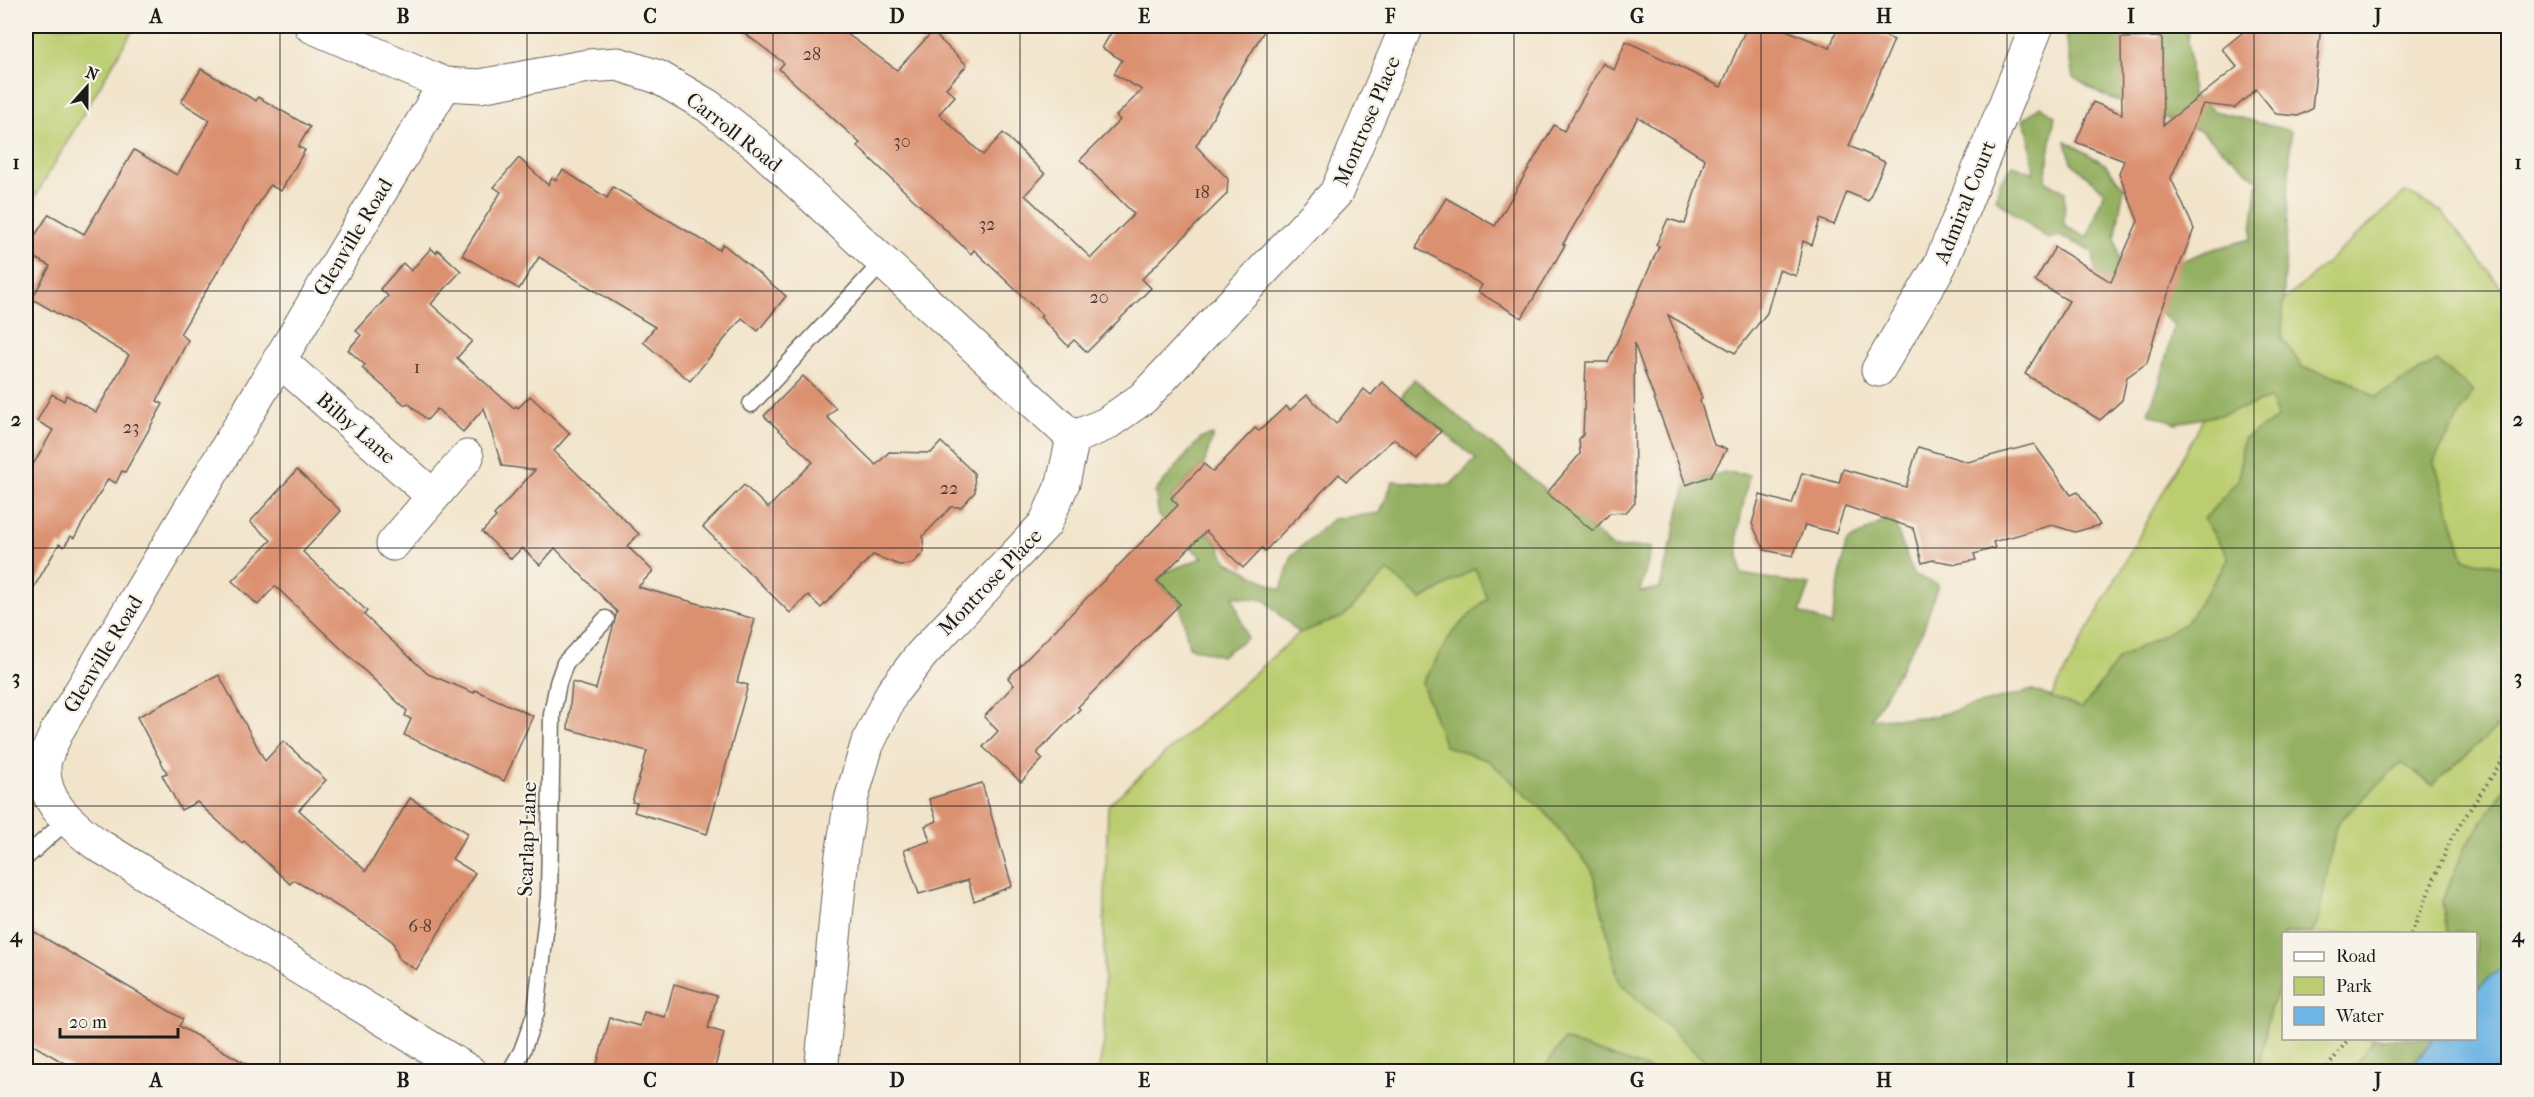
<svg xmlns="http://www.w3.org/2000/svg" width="2534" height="1097" viewBox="0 0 2534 1097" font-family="'IM FELL French Canon',serif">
<rect width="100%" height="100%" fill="#f7f3e8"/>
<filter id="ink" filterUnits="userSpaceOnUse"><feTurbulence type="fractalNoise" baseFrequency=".0167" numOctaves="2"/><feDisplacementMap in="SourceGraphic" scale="12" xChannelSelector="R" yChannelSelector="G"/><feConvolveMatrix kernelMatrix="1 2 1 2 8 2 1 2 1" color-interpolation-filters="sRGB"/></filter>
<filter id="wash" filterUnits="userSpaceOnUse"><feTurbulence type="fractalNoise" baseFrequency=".008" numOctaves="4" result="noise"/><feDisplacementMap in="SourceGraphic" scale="24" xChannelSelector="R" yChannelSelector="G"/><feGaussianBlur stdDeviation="1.35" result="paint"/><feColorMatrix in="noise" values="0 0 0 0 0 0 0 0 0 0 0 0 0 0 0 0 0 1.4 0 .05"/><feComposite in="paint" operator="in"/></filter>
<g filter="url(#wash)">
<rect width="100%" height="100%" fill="#f2e4ca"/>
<!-- green -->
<g fill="#bbcd70" stroke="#6c7446" stroke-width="1.5">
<polygon points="26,26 135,26 26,212"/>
<polygon points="2406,192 2442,212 2508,296 2508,962 2476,990 2476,934 2284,934 2284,1038 2434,1039 2406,1071 1098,1072 1104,1043 1104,930 1108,805 1299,633 1376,557 1534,518 1471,718 1836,721 2043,712 2253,328"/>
</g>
<!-- forest -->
<g fill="#94b062" stroke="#58663f" stroke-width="1.5">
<polygon points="2065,26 2122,26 2122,82 2162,81 2161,26 2187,26 2192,95 2215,111 2291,131 2282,337 2302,367 2346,379 2376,397 2437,361 2473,391 2434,461 2464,559 2508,567 2508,718 2432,785 2401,762 2336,825 2318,922 2312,933 2284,934 2283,983 2270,1007 2259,1071 1719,1071 1711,1067 1619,982 1592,870 1545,812 1489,761 1445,746 1422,683 1452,633 1487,598 1475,568 1422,600 1388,571 1343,617 1299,633 1265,600 1233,596 1247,638 1221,656 1189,647 1180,604 1157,581 1166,572 1202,558 1159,516 1155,492 1201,438 1213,435 1204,464 1171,498 1219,545 1226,561 1281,590 1292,555 1333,519 1380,513 1393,481 1450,485 1476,459 1401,397 1414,379 1614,548 1652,547 1640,592 1660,588 1686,485 1724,472 1749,475 1737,536 1741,574 1810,585 1800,612 1831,626 1846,543 1892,516 1913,574 1938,585 1923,630 1871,719 1930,717 2033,690 2082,709 2119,658 2186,623 2229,558 2204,519 2239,479 2243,439 2278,418 2270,399 2221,415 2176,423 2148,413 2160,382 2174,325 2159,312 2129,299 2095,271 2093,251 2059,236 2048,239 1996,199 2000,182 2013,165 2034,173 2028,132 2023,120 2040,106 2055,116 2045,180 2065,192 2064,226 2088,238 2104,191 2071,162 2066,141 2105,164 2124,188 2115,238 2120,262 2181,261 2207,251 2251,239 2258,180 2201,131 2100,94 2073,77 2064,29"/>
<polygon points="2508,783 2508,962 2476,990 2476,934 2445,933 2447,930 2442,901 2464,849"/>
<polygon points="2374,1039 2374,1038 2434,1039 2406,1071 2351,1071"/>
<polygon points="1564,1040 1655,1071 1656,1071 1542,1071"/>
</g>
<!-- water -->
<polygon fill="#6db5e4" stroke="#446880" stroke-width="1.5" points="2508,962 2508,1071 2406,1071 2434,1039 2476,1038 2476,990"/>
<g id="blocks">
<!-- building -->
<g fill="#db906f">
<polygon points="735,26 836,26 897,70 932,32 967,65 946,88 955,96 939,114 983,155 1003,133 1045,174 1025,195 1091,258 1134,214 1080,160 1120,120 1116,116 1142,90 1114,74 1122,60 1102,48 1115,26 1267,26 1196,146 1228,179 1227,194 1142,279 1151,288 1087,352 1074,340 1068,346 1040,317 1042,315 974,250 971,254 857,146 860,143 779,69 784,63"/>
<polygon points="1747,26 1776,26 1830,48 1838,26 1861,26 1894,40 1849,146 1885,162 1868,201 1847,192 1834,225 1820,219 1812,245 1803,241 1796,276 1779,270 1767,313 1735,353 1668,315 1702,398 1700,401 1714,445 1727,449 1711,476 1686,485 1634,343 1635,503 1626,512 1610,513 1593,531 1547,493 1580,454 1579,439 1583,435 1586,362 1608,362 1659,246 1656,245 1668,219 1685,224 1705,159 1638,117 1563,244 1565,245 1522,318 1478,292 1482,285 1417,247 1446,198 1495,226 1554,125 1564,131 1603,63 1614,70 1626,41 1721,87"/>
<polygon points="2251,26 2321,26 2312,109 2298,116 2276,114 2256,89 2235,108 2203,104 2171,178 2194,229 2161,312 2147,363 2127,377 2122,400 2100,420 2025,374 2069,301 2035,281 2055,247 2111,282 2138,221 2119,173 2124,161 2076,142 2093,102 2122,114 2121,38 2162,37 2163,125 2237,67 2222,49"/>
<polygon points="201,69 256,101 258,97 310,127 298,147 305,150 281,191 270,185 180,334 188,340 157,401 163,404 125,472 122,471 116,483 108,479 74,538 71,536 64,547 59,544 26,601 26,477 53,430 37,421 52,394 64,401 66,395 96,412 129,355 32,299 50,266 26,253 26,249 49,214 84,234 134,150 177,175 210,120 181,102"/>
<polygon points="519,158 548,185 552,178 556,180 563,170 607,198 613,187 719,250 723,244 786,296 758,331 742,318 690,381 643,342 655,327 539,257 519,289 462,255 501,192 494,187"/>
<polygon points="431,248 436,253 438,250 461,271 431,304 472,341 457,358 514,408 516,406 518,408 530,396 570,433 554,451 639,534 627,546 653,571 638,587 755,619 737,682 748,685 707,834 634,812 637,803 632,802 647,751 568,729 572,682 596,689 617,612 555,548 540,565 522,548 511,559 482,532 496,517 494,515 535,470 502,466 484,408 463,432 437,409 427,420 408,403 405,405 362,368 365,365 348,350 361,335 356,331 388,296 380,289 403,263 411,271"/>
<polygon points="803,376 836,408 827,417 876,465 889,452 931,453 941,442 974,473 975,492 961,507 951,507 923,536 924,552 912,564 899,565 873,555 821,608 808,595 790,613 703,527 744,485 768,508 813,462 764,416"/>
<polygon points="1382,382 1441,431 1417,459 1394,439 1346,481 1339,474 1265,551 1262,548 1243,568 1206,531 1157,581 1180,604 1078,707 1080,709 1037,753 1043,759 1021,782 983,747 998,731 984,717 1014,685 1008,678 1178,505 1171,498 1204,464 1213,472 1255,428 1259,431 1286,406 1290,410 1307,395 1336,424 1364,389 1371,395"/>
<polygon points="2034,444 2071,495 2078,492 2100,525 2075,532 2052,525 1993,542 1995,548 1974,554 1976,560 1956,564 1933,560 1922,563 1913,528 1845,506 1836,533 1805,525 1793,556 1765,550 1752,524 1760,495 1792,504 1802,473 1839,483 1843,469 1906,487 1918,447 1968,462"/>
<polygon points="297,470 341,511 303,552 367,611 364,615 428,674 474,693 475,690 533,716 504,781 404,735 411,719 405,716 407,711 275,586 258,605 232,581 271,540 250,522"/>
<polygon points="219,675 265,761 283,741 326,780 299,810 366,871 410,798 468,833 452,859 475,873 416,970 399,959 393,942 380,932 294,880 290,884 244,841 242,843 197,802 181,810 162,775 167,773 137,717"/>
<polygon points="982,783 1012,886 974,901 968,880 919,894 904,850 930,841 925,826 937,821 929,799"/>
<polygon points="26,927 183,1019 179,1026 259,1071 78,1071 26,1041"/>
<polygon points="674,984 717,996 708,1028 724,1033 714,1071 595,1071 610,1018 640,1026 644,1012 665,1017"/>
</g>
</g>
</g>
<g filter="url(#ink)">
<use href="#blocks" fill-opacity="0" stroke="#676259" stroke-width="1.5"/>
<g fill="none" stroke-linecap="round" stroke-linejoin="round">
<defs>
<g id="lane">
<polyline points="751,404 883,262"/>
<polyline points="26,857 67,820"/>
<polyline points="510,1072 522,1051 536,1012 549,897 552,714 558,683 565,663 606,619"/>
</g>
<g id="street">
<polyline points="311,26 445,84 480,86 588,66 618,64 658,77 708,106 756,144 1073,438"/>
<path d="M445,84L57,731C53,742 44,756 44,767C43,803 69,822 95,843L470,1072"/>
<polyline points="279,360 433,496"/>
<polyline points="1878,370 1940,265 2037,26"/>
<polyline points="393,544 467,457"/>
<polyline points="821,1072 842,855 851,800 867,745 892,693 922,654 1045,524 1063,483 1073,438 1106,424 1143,398 1336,193 1407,26"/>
</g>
</defs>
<!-- lane casing -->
<use href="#lane" stroke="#676259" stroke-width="19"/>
<!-- street casing -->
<use href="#street" stroke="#676259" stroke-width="35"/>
<!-- path -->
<g stroke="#676259" stroke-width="4" stroke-dasharray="1.5 4.5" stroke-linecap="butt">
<polyline points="2411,934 2452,837 2508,752"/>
<polyline points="2324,1072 2349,1038"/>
</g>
<!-- lane -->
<use href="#lane" stroke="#fff" stroke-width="16"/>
<!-- street -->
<use href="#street" stroke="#fff" stroke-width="33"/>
</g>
</g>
<!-- grid -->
<path fill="none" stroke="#1c1c1c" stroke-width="1.5" stroke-opacity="0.55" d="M280,26V1072M527,26V1072M773,26V1072M1020,26V1072M1267,26V1072M1514,26V1072M1761,26V1072M2007,26V1072M2254,26V1072M26,291H2508M26,548H2508M26,806H2508"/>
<g text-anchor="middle" stroke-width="4.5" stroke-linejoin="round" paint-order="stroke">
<!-- number labels -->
<g font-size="18" fill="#4c3931">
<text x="812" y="60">28</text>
<text x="902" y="147">30</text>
<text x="1202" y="198">18</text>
<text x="987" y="230">32</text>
<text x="1099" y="303">20</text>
<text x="417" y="373">1</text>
<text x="131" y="433">23</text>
<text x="949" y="494">22</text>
<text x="420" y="932">6-8</text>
</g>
<!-- street labels -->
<g font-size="21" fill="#1c1c1c" stroke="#f7f3e8">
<text transform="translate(1367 121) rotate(-67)" y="7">Montrose Place</text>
<text transform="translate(734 132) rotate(38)" y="7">Carroll Road</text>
<text transform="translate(1965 202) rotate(-68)" y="7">Admiral Court</text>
<text transform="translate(353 237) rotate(-59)" y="7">Glenville Road</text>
<text transform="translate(356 428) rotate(41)" y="7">Bilby Lane</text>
<text transform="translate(990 582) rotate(-46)" y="7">Montrose Place</text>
<text transform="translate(103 654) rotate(-59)" y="7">Glenville Road</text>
<text transform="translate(527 839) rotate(-88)" y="7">Scarlap Lane</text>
</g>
</g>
<!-- margin -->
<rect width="2534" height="1097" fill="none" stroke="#f7f3e8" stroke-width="66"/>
<!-- legend -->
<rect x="2282" y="932" width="195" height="108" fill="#f7f3e8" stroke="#9f9d96" stroke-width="1.5"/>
<rect x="2294" y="952" width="30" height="9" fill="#ffffff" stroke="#9f9d96" stroke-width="1.5"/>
<text x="2336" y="962" font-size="18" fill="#1c1c1c">Road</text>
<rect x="2294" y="977" width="30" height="18" fill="#bbcd70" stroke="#9f9d96" stroke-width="1.5"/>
<text x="2336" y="992" font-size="18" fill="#1c1c1c">Park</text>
<rect x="2294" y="1007" width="30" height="18" fill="#6db5e4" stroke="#9f9d96" stroke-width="1.5"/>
<text x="2336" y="1022" font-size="18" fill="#1c1c1c">Water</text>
<!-- north arrow -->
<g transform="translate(87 87) rotate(21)" stroke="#f7f3e8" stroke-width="4.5" paint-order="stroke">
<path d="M0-4.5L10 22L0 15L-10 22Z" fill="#1c1c1c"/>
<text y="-9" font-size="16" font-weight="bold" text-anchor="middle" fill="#1c1c1c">N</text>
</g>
<!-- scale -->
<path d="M60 1028v9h118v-9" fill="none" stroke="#1c1c1c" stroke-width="3"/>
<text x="69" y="1028" font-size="18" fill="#1c1c1c" stroke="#f7f3e8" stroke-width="4.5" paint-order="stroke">20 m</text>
<rect x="33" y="33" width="2468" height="1031" fill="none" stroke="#1c1c1c" stroke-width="2"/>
<g font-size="20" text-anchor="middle" font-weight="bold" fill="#1c1c1c">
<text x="156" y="23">A</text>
<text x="403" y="23">B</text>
<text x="650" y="23">C</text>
<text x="897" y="23">D</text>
<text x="1144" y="23">E</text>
<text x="1390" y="23">F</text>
<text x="1637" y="23">G</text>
<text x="1884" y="23">H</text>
<text x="2131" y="23">I</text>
<text x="2378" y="23">J</text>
<text x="16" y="169">1</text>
<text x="2518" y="169">1</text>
<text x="16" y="426">2</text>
<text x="2518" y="426">2</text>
<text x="16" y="684">3</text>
<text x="2518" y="684">3</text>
<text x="16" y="942">4</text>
<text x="2518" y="942">4</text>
<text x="156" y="1087">A</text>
<text x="403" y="1087">B</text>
<text x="650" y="1087">C</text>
<text x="897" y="1087">D</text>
<text x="1144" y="1087">E</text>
<text x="1390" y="1087">F</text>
<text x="1637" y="1087">G</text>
<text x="1884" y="1087">H</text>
<text x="2131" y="1087">I</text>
<text x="2378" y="1087">J</text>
</g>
</svg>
